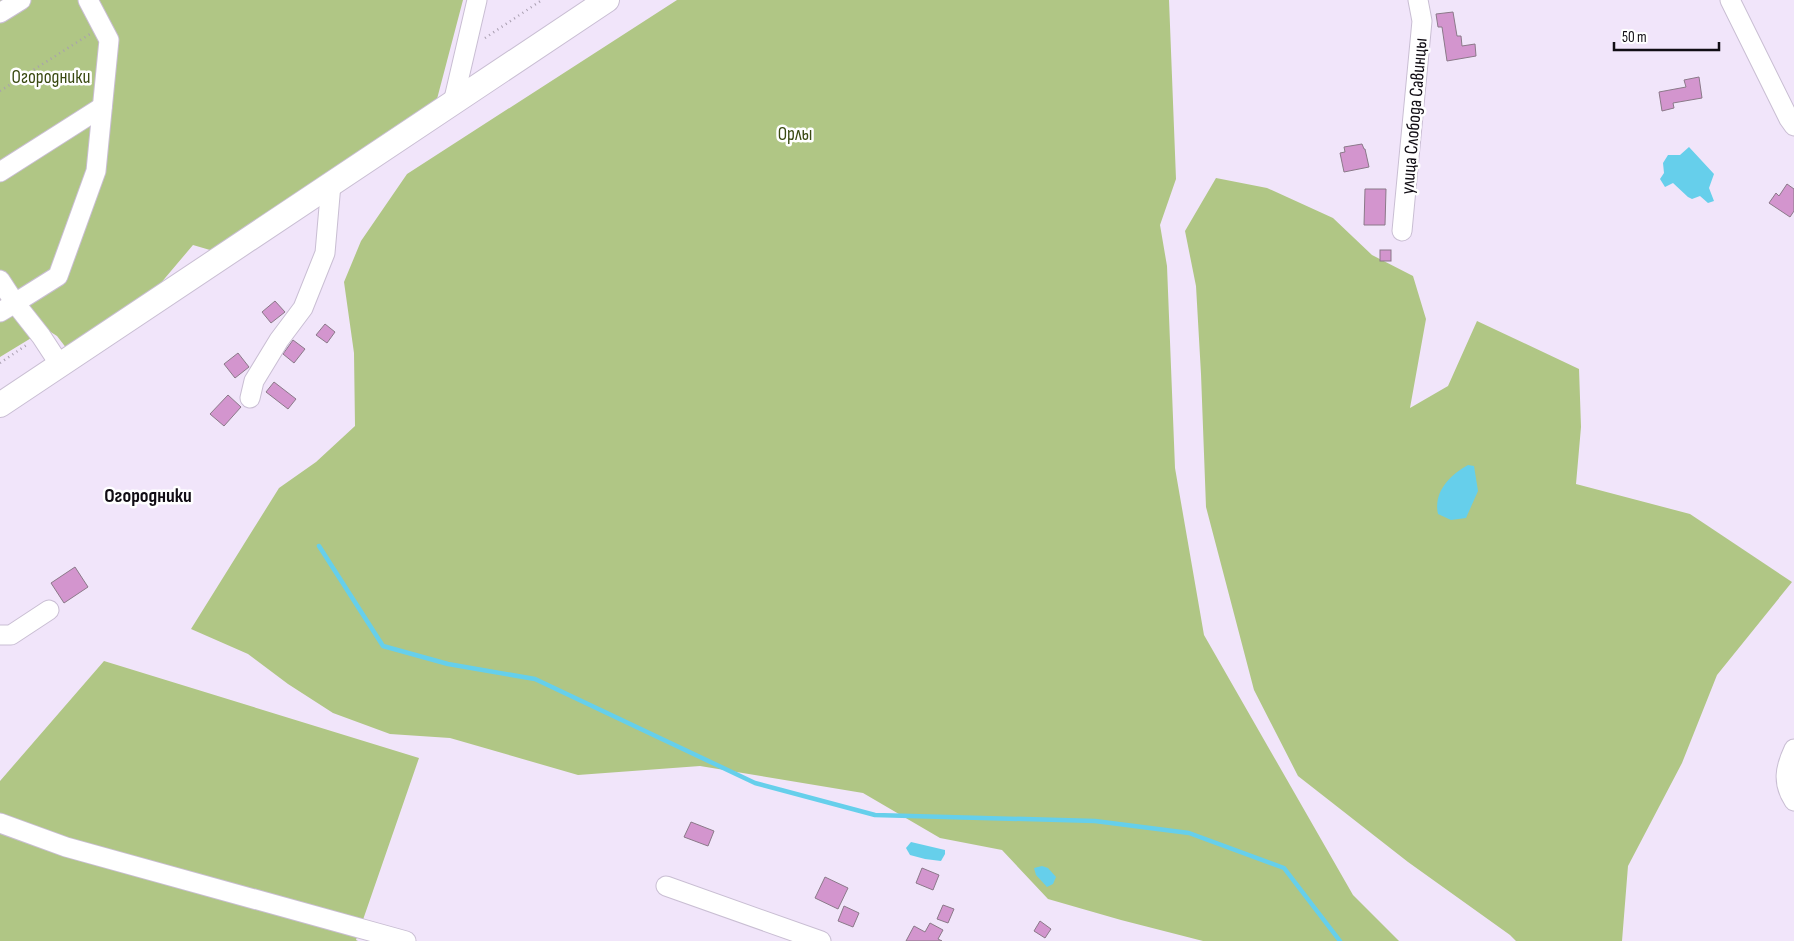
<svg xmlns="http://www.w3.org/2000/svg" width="1794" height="941" viewBox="0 0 1794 941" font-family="'Sofia Sans Condensed',sans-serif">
<rect width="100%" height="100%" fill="#f1e5fa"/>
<!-- green -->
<g fill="#b0c685">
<polygon points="0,0 463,0 437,99 262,220 210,250 193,245 149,297 67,349 57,336 46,329 0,357"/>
<polygon points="677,0 1169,0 1176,179 1160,225 1167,266 1175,468 1204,635 1353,895 1399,941 1203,941 1121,920 1048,899 1002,850 940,838 863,793 700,766 578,775 450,738 390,734 333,713 288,684 248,654 191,629 279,488 316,462 355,426 354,353 344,282 361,241 407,174"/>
<polygon points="1216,178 1267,188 1333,218 1372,255 1413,276 1426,319 1410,408 1448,386 1477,321 1579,369 1581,427 1576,484 1690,514 1792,582 1717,675 1682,763 1628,866 1622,941 1516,941 1510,935 1408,862 1298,776 1254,690 1206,507 1201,374 1196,286 1185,231"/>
<polygon points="104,661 419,758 356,940 358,941 0,941 0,781"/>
</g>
<!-- water -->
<g fill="#66cfeb">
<polygon points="1689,147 1714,174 1709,188 1714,201 1708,203 1700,196 1692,199 1688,197 1673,183 1665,187 1660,179 1664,173 1663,163 1668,155 1680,155"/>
<path d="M1468,465L1474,466L1478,491L1466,518L1451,520L1438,514C1433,492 1450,475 1468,465Z"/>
<polygon points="911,842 945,850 945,854 941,861 925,859 910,855 906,848"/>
<polygon points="1042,866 1048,868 1056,877 1053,884 1047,887 1036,875 1034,868"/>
</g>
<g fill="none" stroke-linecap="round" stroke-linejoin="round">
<!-- stream -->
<polyline stroke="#66cfeb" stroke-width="4.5" points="319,546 383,646 448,664 535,679 755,783 875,815 1095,821 1189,833 1284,868 1340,941"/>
</g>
<!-- building -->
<g fill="#d395ce" stroke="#8b7989">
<polygon points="1453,12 1457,36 1461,36 1462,46 1475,44 1476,56 1447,61 1442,27 1438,27 1436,14"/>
<polygon points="1699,77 1702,98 1673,103 1674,108 1662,111 1659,92 1686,87 1684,80"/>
<polygon points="1362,144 1364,149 1365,149 1369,167 1344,172 1340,153 1345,152 1344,147"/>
<polygon points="1787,184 1794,189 1794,211 1790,217 1769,203 1776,193 1779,196"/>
<polygon points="1365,189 1386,189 1385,225 1364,225"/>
<rect x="1380" y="250" width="11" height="11"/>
<polygon points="275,301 285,312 271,323 262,312"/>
<polygon points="325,324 335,332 327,343 316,335"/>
<polygon points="293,340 305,349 294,363 283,354"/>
<polygon points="238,353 249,367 235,378 224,364"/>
<polygon points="274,382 296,399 288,409 266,392"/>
<polygon points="228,395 241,407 224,426 210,414"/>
<polygon points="75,567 88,587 64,603 51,583"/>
<polygon points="691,822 714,831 708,846 684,837"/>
<polygon points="922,868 939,875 933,890 916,883"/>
<polygon points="825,877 848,888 838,909 815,898"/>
<polygon points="943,905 954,909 948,923 937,919"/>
<polygon points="844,906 859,913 853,927 838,921"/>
<polygon points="1040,921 1051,929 1045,938 1034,931"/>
<polygon points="930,923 943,930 938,939 942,941 906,941 914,926 925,932"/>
</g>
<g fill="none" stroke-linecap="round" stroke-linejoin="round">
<defs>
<g id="minor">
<polyline points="1730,0 1789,119 1794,126"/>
<polyline points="0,13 21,0"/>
<polyline points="453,103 477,0"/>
<polyline points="0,172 102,107"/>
<polyline points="1402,231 1422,21 1418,0"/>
<polyline points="0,280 15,303 0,312"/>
<polyline points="60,365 41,336 15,303 58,276 96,171 109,40 88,0"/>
<polyline points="250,398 254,381 279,340 303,308 325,253 331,184"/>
<polyline points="0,635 11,635 49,610"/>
<path d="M1794,749C1785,768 1782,783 1794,801"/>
<polyline points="0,823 66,847 406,941"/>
<polyline points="666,886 821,941"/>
</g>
<polyline id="major" points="0,405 607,0"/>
</defs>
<!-- minor casing -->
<use href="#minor" stroke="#c9bed3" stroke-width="21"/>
<!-- major casing -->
<use href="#major" stroke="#c9bed3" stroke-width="26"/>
<!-- path -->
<g stroke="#a99fb0" stroke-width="2.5" stroke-dasharray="1 4" stroke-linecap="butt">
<polyline points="485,38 542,0"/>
<polyline points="0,91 90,34"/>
<polyline points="0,363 28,344"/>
</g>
<!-- minor -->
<use href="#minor" stroke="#fff" stroke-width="19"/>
<!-- major -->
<use href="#major" stroke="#fff" stroke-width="24"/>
</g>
<g text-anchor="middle" stroke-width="5" stroke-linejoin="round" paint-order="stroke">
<!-- park labels -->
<g font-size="19" fill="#3a4a12" stroke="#fff">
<text x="51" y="83">Огородники</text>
<text x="795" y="140">Орлы</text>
</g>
<!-- street labels -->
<g font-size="19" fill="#110d14" stroke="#fff">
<text transform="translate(1413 116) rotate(-85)" y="7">улица Слобода Савинцы</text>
</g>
<!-- neighbourhood labels -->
<g font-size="20" font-weight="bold" fill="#110d14" stroke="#fff">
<text x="148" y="502">Огородники</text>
</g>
</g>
<!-- scale -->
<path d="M1614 42v8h105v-8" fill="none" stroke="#110d14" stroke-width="2.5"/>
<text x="1622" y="42" font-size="15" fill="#110d14" stroke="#ffffff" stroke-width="4" paint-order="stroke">50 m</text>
</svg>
